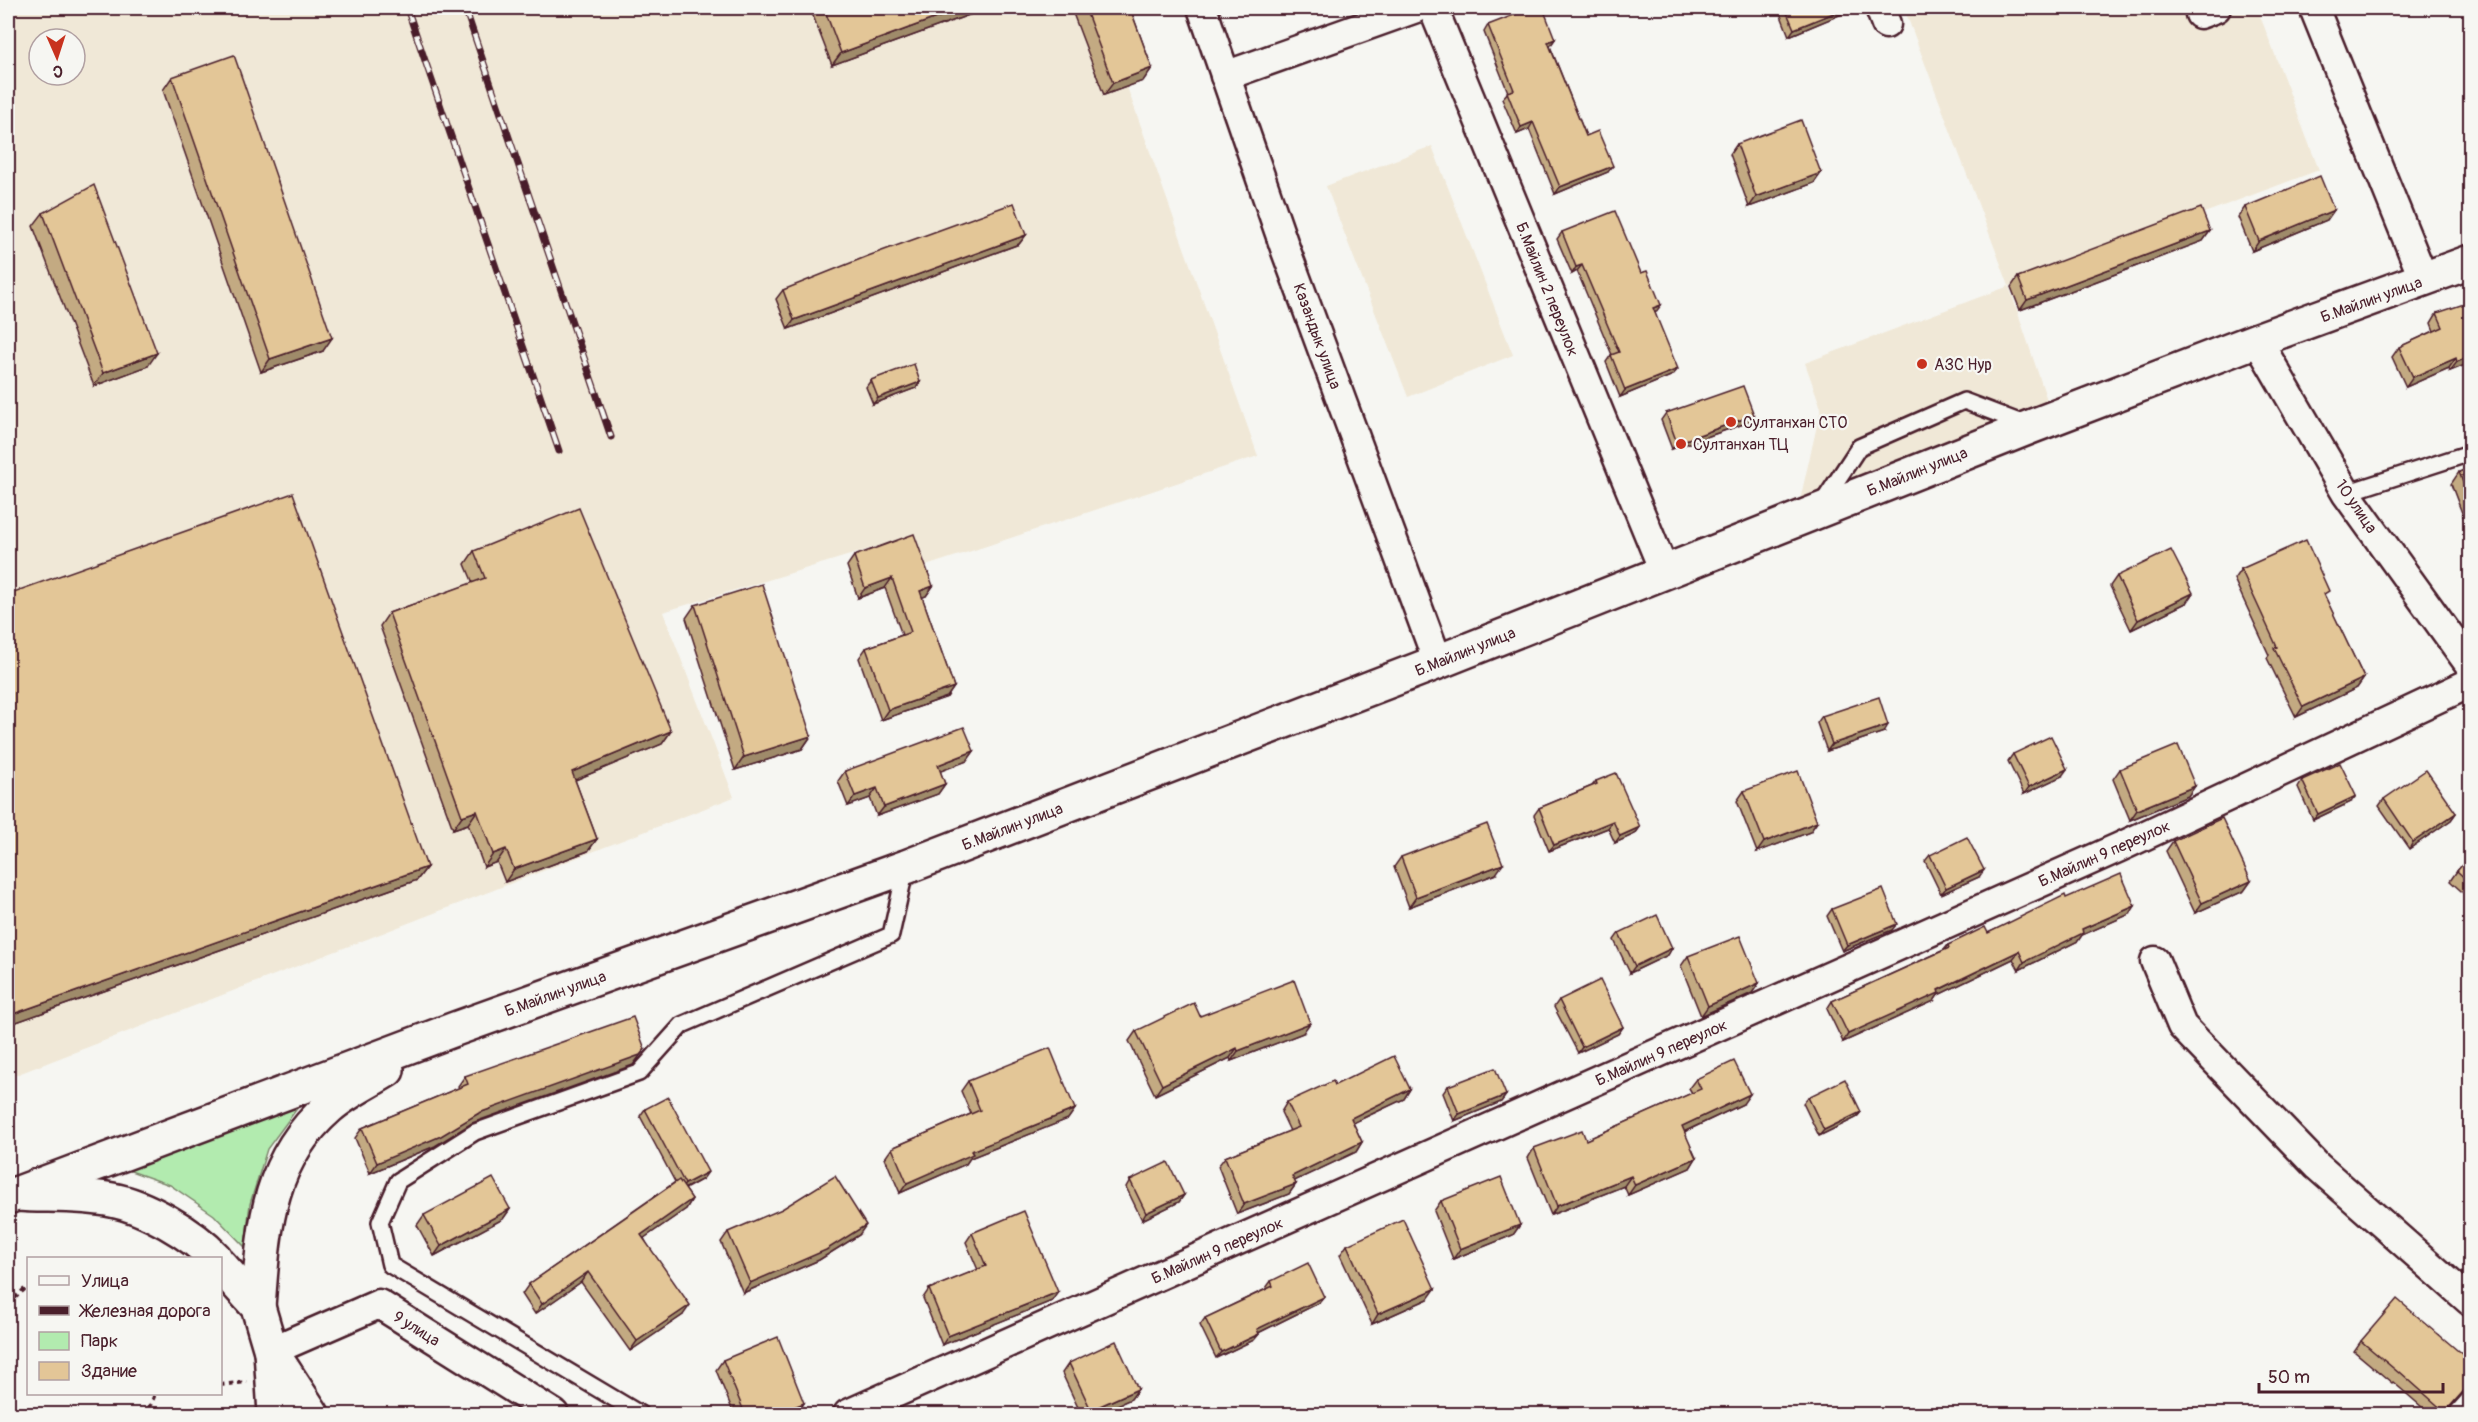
<svg xmlns="http://www.w3.org/2000/svg" width="2478" height="1422" viewBox="0 0 2478 1422" font-family="Pangolin,sans-serif">
<rect width="100%" height="100%" fill="#f6f6f2"/>
<filter id="ink" filterUnits="userSpaceOnUse"><feTurbulence type="fractalNoise" baseFrequency=".0167" numOctaves="2"/><feDisplacementMap in="SourceGraphic" scale="12" xChannelSelector="R" yChannelSelector="G"/><feConvolveMatrix kernelMatrix="1 2 1 2 8 2 1 2 1" color-interpolation-filters="sRGB"/></filter>
<g filter="url(#ink)">
<!-- built -->
<g fill="#f0e8d7" fill-rule="evenodd">
<path d="M8,8H1099L1258,456L920,568L909,537L663,612L734,797L8,1078ZM39,39H75V75H39Z"/>
<polygon points="1904,8 2257,8 2319,170 2009,286 2048,403 1800,500 1821,408 1805,363 2009,286"/>
<polygon points="1432,146 1513,355 1408,397 1326,186"/>
</g>
<!-- green -->
<polygon fill="#b2ebaf" stroke="#7e856d" stroke-width="1.5" points="301,1103 267,1149 250,1204 245,1247 214,1215 170,1185 125,1169"/>
<g fill="none" stroke-linecap="round" stroke-linejoin="round">
<defs>
<g id="service">
<polyline points="2346,493 2470,453"/>
<polyline points="1821,505 1859,447 1964,401 2027,425"/>
<polyline points="640,1414 390,1265 380,1222 398,1181 475,1132 639,1073 682,1025 891,935 906,867"/>
</g>
<g id="minor">
<polyline points="1202,8 1286,251 1438,662"/>
<polyline points="1433,8 1664,571"/>
<polyline points="1880,8 1886,24"/>
<polyline points="2314,8 2424,280"/>
<polyline points="2200,14 2216,8"/>
<polyline points="1225,76 1416,8"/>
<polyline points="2257,340 2346,493 2470,665"/>
<polyline points="2155,961 2182,1026 2317,1166 2470,1301"/>
<polyline points="271,1351 379,1304 554,1414"/>
<polyline points="848,1414 2120,847 2470,683"/>
</g>
<g id="tertiary">
<polyline points="16,1194 455,1029 906,867 1438,662 2030,427 2257,340 2470,262"/>
<path d="M258,1307C264,1229 266,1162 329,1107C346,1092 368,1082 387,1070"/>
</g>
<g id="primary">
<path d="M8,1197L16,1194C47,1196 81,1194 112,1200C145,1206 193,1234 215,1258"/>
<polyline points="220,1265 258,1307 271,1351 275,1414"/>
</g>
<polyline id="trunk" points="271,1351 312,1414"/>
</defs>
<!-- service casing -->
<use href="#service" stroke="#4a1f2b" stroke-width="20"/>
<!-- minor casing -->
<use href="#minor" stroke="#4a1f2b" stroke-width="33"/>
<!-- tertiary casing -->
<use href="#tertiary" stroke="#4a1f2b" stroke-width="38"/>
<!-- primary casing -->
<use href="#primary" stroke="#4a1f2b" stroke-width="38"/>
<!-- trunk casing -->
<use href="#trunk" stroke="#4a1f2b" stroke-width="38"/>
<!-- path -->
<g stroke="#4a1f2b" stroke-width="4" stroke-dasharray="4.5 4.5" stroke-linecap="butt">
<polyline points="8,1304 28,1286"/>
<polyline points="220,1385 247,1382"/>
<polyline points="142,1414 151,1404 155,1394"/>
</g>
<!-- service -->
<use href="#service" stroke="#f6f6f2" stroke-width="15"/>
<!-- minor -->
<use href="#minor" stroke="#f6f6f2" stroke-width="28"/>
<!-- tertiary -->
<use href="#tertiary" stroke="#f6f6f2" stroke-width="33"/>
<!-- primary -->
<use href="#primary" stroke="#f6f6f2" stroke-width="33"/>
<!-- trunk -->
<use href="#trunk" stroke="#f6f6f2" stroke-width="33"/>
<defs>
<g id="rail">
<polyline points="407,8 559,451"/>
<polyline points="465,8 611,437"/>
</g>
</defs>
<!-- rail casing -->
<use href="#rail" stroke="#4a1f2b" stroke-width="7"/>
<!-- rail -->
<use href="#rail" stroke="#f6f6f2" stroke-width="4.5" stroke-dasharray="14" stroke-linecap="butt"/>
</g>
<!-- wall -->
<g fill="#c3aa82" stroke="#4a1f2b" stroke-width="1.5">
<polygon points="810,8 988,8 832,65"/>
<polygon points="1071,8 1130,8 1152,68 1143,81 1104,95"/>
<polygon points="1778,8 1847,8 1842,14 1789,36"/>
<polygon points="1488,25 1555,39 1550,46 1586,136 1608,172 1555,194 1529,129 1517,134 1502,99 1508,92 1484,32"/>
<polygon points="172,77 323,351 261,372 163,90"/>
<polygon points="1737,144 1821,173 1814,183 1749,207 1730,154"/>
<polygon points="2245,207 2334,210 2327,220 2252,251 2238,217"/>
<polygon points="43,213 148,366 94,386 33,226"/>
<polygon points="2210,231 2203,241 2020,310 2011,287 2018,277"/>
<polygon points="1562,232 1656,312 1655,313 1673,375 1620,397 1606,362 1611,355 1612,355 1577,271 1572,274 1557,239"/>
<polygon points="1026,235 1019,244 788,329 776,299 783,290"/>
<polygon points="2437,313 2470,363 2450,371 2449,368 2406,387 2392,357 2399,347 2434,331 2431,323"/>
<polygon points="871,380 920,382 916,388 873,404 866,387"/>
<polygon points="1666,413 1749,422 1672,449 1661,420"/>
<polygon points="2470,468 2470,534 2451,484 2459,472"/>
<polygon points="474,551 671,731 662,744 575,780 597,839 588,851 505,882 497,862 484,867 468,824 453,829 380,626 389,613 473,583 465,564"/>
<polygon points="854,556 933,586 926,596 922,597 954,687 947,697 881,720 859,658 866,648 902,635 885,588 858,598 847,566"/>
<polygon points="2241,569 2325,597 2364,678 2357,688 2296,717 2267,658 2269,655 2234,579"/>
<polygon points="2117,576 2186,603 2131,630 2110,586"/>
<polygon points="8,594 427,867 417,880 8,1025"/>
<polygon points="695,605 811,736 802,749 735,770 686,618"/>
<polygon points="1822,716 1884,732 1827,751 1817,723"/>
<polygon points="974,751 967,761 940,771 945,784 938,794 877,816 870,798 848,806 838,781 845,771"/>
<polygon points="2013,754 2062,776 2024,794 2008,761"/>
<polygon points="2120,769 2195,786 2188,796 2130,820 2113,779"/>
<polygon points="2302,780 2351,802 2313,820 2298,787"/>
<polygon points="1596,781 1640,827 1635,834 1615,843 1608,828 1549,851 1534,815 1539,808 1592,786"/>
<polygon points="1744,791 1817,822 1810,832 1757,852 1737,801"/>
<polygon points="2384,799 2456,813 2451,820 2409,849 2379,806"/>
<polygon points="2173,841 2251,881 2244,891 2195,913 2166,851"/>
<polygon points="1930,855 1979,877 1941,894 1925,861"/>
<polygon points="2470,856 2470,899 2450,881 2457,871"/>
<polygon points="1401,857 1496,874 1409,907 1394,867"/>
<polygon points="2066,898 2130,914 2082,935 2078,941 2019,970 2013,959 1938,995 1934,1001 1843,1042 1827,1009 1832,1001 1944,950 1948,945 1988,933"/>
<polygon points="1832,909 1892,930 1842,951 1827,916"/>
<polygon points="1619,933 1672,948 1668,955 1630,973 1614,940"/>
<polygon points="1688,956 1759,983 1752,993 1701,1016 1681,966"/>
<polygon points="1559,1000 1623,1027 1618,1034 1578,1053 1554,1007"/>
<polygon points="1200,1016 1303,1033 1231,1061 1230,1058 1155,1095 1129,1041 1136,1031"/>
<polygon points="638,1059 633,1065 472,1123 435,1146 370,1173 355,1138 362,1128 459,1088 458,1086 465,1076"/>
<polygon points="1696,1079 1743,1104 1684,1132 1696,1158 1690,1168 1628,1195 1624,1186 1551,1215 1528,1158 1534,1148 1586,1140 1692,1093 1689,1088"/>
<polygon points="968,1081 1075,1109 1068,1119 970,1158 966,1164 900,1193 885,1158 892,1148 971,1114 961,1091"/>
<polygon points="1448,1086 1506,1095 1501,1102 1454,1121 1443,1093"/>
<polygon points="1410,1089 1404,1099 1353,1123 1362,1142 1356,1152 1294,1181 1296,1184 1289,1194 1237,1214 1218,1166 1225,1157 1290,1131 1281,1112 1287,1102"/>
<polygon points="1808,1097 1861,1112 1856,1118 1819,1136 1803,1103"/>
<polygon points="645,1109 703,1179 685,1189 692,1199 686,1209 644,1238 683,1315 630,1351 581,1282 535,1314 522,1294 529,1284 675,1182 640,1116"/>
<polygon points="1130,1180 1184,1195 1179,1202 1142,1220 1126,1187"/>
<polygon points="1441,1201 1520,1225 1513,1235 1453,1259 1434,1211"/>
<polygon points="510,1209 503,1219 434,1256 417,1225 424,1215"/>
<polygon points="728,1232 859,1235 819,1260 743,1293 721,1242"/>
<polygon points="972,1233 1052,1301 942,1345 923,1298 929,1289 978,1270 966,1242"/>
<polygon points="1347,1245 1428,1299 1372,1324 1340,1255"/>
<polygon points="1271,1281 1324,1297 1319,1303 1258,1333 1259,1334 1254,1340 1216,1358 1200,1325 1205,1318 1266,1289 1266,1288"/>
<polygon points="2361,1341 2470,1361 2445,1414 2430,1414 2393,1382 2392,1383 2354,1351"/>
<polygon points="723,1360 804,1403 797,1413 794,1414 734,1414 716,1370"/>
<polygon points="1069,1363 1138,1389 1131,1399 1097,1414 1081,1414 1062,1373"/>
</g>
<!-- shaded-wall -->
<g fill="#9f8b6a" stroke="#4a1f2b" stroke-width="1.5">
<polygon points="963,8 988,8 832,65 841,53"/>
<polygon points="1847,8 1842,14 1789,36 1794,29"/>
<polygon points="1555,39 1551,45 1543,48 1548,42"/>
<polygon points="1152,68 1143,81 1104,95 1113,83"/>
<polygon points="1533,122 1529,129 1517,134 1521,127"/>
<polygon points="1613,166 1608,172 1555,194 1560,187"/>
<polygon points="1821,173 1814,183 1749,207 1756,197"/>
<polygon points="2334,210 2327,220 2252,251 2259,241"/>
<polygon points="2210,231 2203,241 2020,310 2027,300"/>
<polygon points="1026,235 1019,244 788,329 794,320"/>
<polygon points="1582,265 1577,271 1572,274 1576,267"/>
<polygon points="1661,305 1656,312 1648,315 1653,308"/>
<polygon points="332,338 323,351 261,372 270,359"/>
<polygon points="157,353 148,366 94,386 103,373"/>
<polygon points="2470,356 2470,363 2450,371 2457,362"/>
<polygon points="2456,358 2449,368 2406,387 2413,377"/>
<polygon points="1678,369 1673,375 1620,397 1625,390"/>
<polygon points="920,382 916,388 873,404 878,398"/>
<polygon points="1754,415 1749,422 1672,449 1677,443"/>
<polygon points="892,578 885,588 858,598 865,588"/>
<polygon points="933,586 926,596 913,601 920,591"/>
<polygon points="2193,593 2186,603 2131,630 2138,620"/>
<polygon points="2364,678 2357,688 2296,717 2303,707"/>
<polygon points="954,687 947,697 881,720 888,710"/>
<polygon points="1888,725 1884,732 1827,751 1832,744"/>
<polygon points="671,731 662,744 563,785 572,772"/>
<polygon points="811,736 802,749 735,770 744,757"/>
<polygon points="974,751 967,761 931,775 938,765"/>
<polygon points="2067,769 2062,776 2024,794 2029,787"/>
<polygon points="945,784 938,794 877,816 884,807"/>
<polygon points="2195,786 2188,796 2130,820 2137,810"/>
<polygon points="877,788 870,798 848,806 855,796"/>
<polygon points="2356,796 2351,802 2313,820 2318,814"/>
<polygon points="477,811 468,824 453,829 462,816"/>
<polygon points="2456,813 2451,820 2409,849 2413,842"/>
<polygon points="1613,821 1608,828 1549,851 1554,845"/>
<polygon points="1817,822 1810,832 1757,852 1764,842"/>
<polygon points="1640,827 1635,834 1615,843 1620,836"/>
<polygon points="597,839 588,851 505,882 514,869"/>
<polygon points="506,849 497,862 484,867 493,854"/>
<polygon points="1503,864 1496,874 1409,907 1416,897"/>
<polygon points="427,867 417,880 8,1025 8,1021 13,1014"/>
<polygon points="1984,870 1979,877 1941,894 1946,888"/>
<polygon points="2251,881 2244,891 2195,913 2202,903"/>
<polygon points="2135,906 2130,914 2082,935 2078,941 2019,970 2024,962 2082,929"/>
<polygon points="1897,924 1892,930 1842,951 1847,945"/>
<polygon points="1672,948 1668,955 1630,973 1635,966"/>
<polygon points="2019,951 2013,959 1938,995 1934,1001 1843,1042 1848,1034"/>
<polygon points="1759,983 1752,993 1701,1016 1708,1006"/>
<polygon points="1310,1023 1303,1033 1231,1061 1238,1051"/>
<polygon points="1623,1027 1618,1034 1578,1053 1582,1047"/>
<polygon points="1237,1048 1230,1058 1155,1095 1162,1085"/>
<polygon points="645,1049 633,1065 472,1123 435,1146 370,1173 377,1163 479,1113"/>
<polygon points="1410,1089 1404,1099 1344,1127 1351,1118"/>
<polygon points="1750,1094 1743,1104 1675,1136 1682,1126"/>
<polygon points="1506,1095 1501,1102 1454,1121 1459,1114"/>
<polygon points="1075,1109 1068,1119 970,1158 966,1164 900,1193 907,1183 971,1151"/>
<polygon points="1861,1112 1856,1118 1819,1136 1824,1130"/>
<polygon points="1362,1142 1356,1152 1286,1185 1292,1176"/>
<polygon points="1696,1158 1690,1168 1628,1195 1635,1185"/>
<polygon points="708,1172 703,1179 680,1191 685,1184"/>
<polygon points="1631,1176 1624,1186 1551,1215 1557,1206"/>
<polygon points="1296,1184 1289,1194 1237,1214 1244,1204"/>
<polygon points="1184,1195 1179,1202 1142,1220 1146,1213"/>
<polygon points="692,1199 686,1209 634,1245 641,1235"/>
<polygon points="510,1209 503,1219 434,1256 441,1246"/>
<polygon points="866,1225 859,1235 819,1260 743,1293 750,1283"/>
<polygon points="1520,1225 1513,1235 1453,1259 1460,1249"/>
<polygon points="588,1272 581,1282 535,1314 542,1304"/>
<polygon points="1435,1289 1428,1299 1372,1324 1378,1314"/>
<polygon points="1058,1292 1052,1301 942,1345 948,1336"/>
<polygon points="1324,1297 1319,1303 1252,1336 1257,1329"/>
<polygon points="690,1305 683,1315 630,1351 637,1341"/>
<polygon points="1259,1334 1254,1340 1216,1358 1221,1352"/>
<polygon points="2470,1384 2470,1386 2445,1414 2443,1414"/>
<polygon points="1138,1389 1131,1399 1097,1414 1088,1414 1091,1410"/>
<polygon points="804,1403 797,1413 794,1414 776,1414"/>
</g>
<!-- building -->
<g fill="#e3c697" stroke="#4a1f2b" stroke-width="1.5">
<polygon points="824,8 963,8 841,53"/>
<polygon points="1085,8 1130,8 1152,68 1113,83"/>
<polygon points="1532,8 1543,8 1555,39 1548,42 1586,136 1598,131 1613,166 1560,187 1533,122 1521,127 1507,92 1514,90 1488,25"/>
<polygon points="1785,8 1846,8 1794,29"/>
<polygon points="234,55 332,338 270,359 172,77"/>
<polygon points="1801,120 1821,173 1756,197 1737,144"/>
<polygon points="2320,176 2334,210 2259,241 2245,207"/>
<polygon points="94,185 157,353 103,373 43,213"/>
<polygon points="1014,203 1026,235 794,320 783,290 868,256"/>
<polygon points="2201,208 2210,231 2027,300 2018,277"/>
<polygon points="1615,211 1641,273 1647,271 1661,305 1653,308 1678,369 1625,390 1611,355 1619,352 1582,265 1576,267 1562,232"/>
<polygon points="2470,302 2470,356 2457,362 2456,358 2413,377 2399,347 2443,327 2437,313"/>
<polygon points="914,364 920,382 878,398 871,380"/>
<polygon points="1743,386 1754,415 1677,443 1666,413"/>
<polygon points="2470,468 2470,501 2459,472"/>
<polygon points="293,493 427,867 13,1014 10,1007 8,1008 8,594"/>
<polygon points="579,508 671,731 572,772 597,839 514,869 506,849 493,854 477,811 462,816 389,613 485,578 474,551"/>
<polygon points="914,534 933,586 920,591 954,687 888,710 866,648 911,632 892,578 865,588 854,556"/>
<polygon points="2306,540 2329,591 2324,594 2364,678 2303,707 2274,648 2277,647 2241,569"/>
<polygon points="2171,550 2193,593 2138,620 2117,576"/>
<polygon points="762,584 811,736 744,757 695,605"/>
<polygon points="1879,697 1888,725 1832,744 1822,716"/>
<polygon points="964,727 974,751 938,765 945,784 884,807 877,788 855,796 845,771"/>
<polygon points="2051,736 2067,769 2029,787 2013,754"/>
<polygon points="2178,745 2195,786 2137,810 2120,769"/>
<polygon points="2340,763 2356,796 2318,814 2302,780"/>
<polygon points="2426,770 2456,813 2413,842 2384,799"/>
<polygon points="1798,771 1817,822 1764,842 1744,791"/>
<polygon points="1616,773 1640,827 1620,836 1613,821 1554,845 1539,808 1597,784 1596,781"/>
<polygon points="2222,818 2251,881 2202,903 2173,841"/>
<polygon points="1487,824 1503,864 1416,897 1401,857"/>
<polygon points="1967,837 1984,870 1946,888 1930,855"/>
<polygon points="2470,856 2470,883 2457,871"/>
<polygon points="2121,874 2135,906 2082,929 2083,933 2024,962 2019,951 1938,990 1939,993 1848,1034 1832,1001 1949,948 1948,945 1985,927 1988,933 2065,895 2066,898"/>
<polygon points="1883,889 1897,924 1847,945 1832,909"/>
<polygon points="1657,915 1672,948 1635,966 1619,933"/>
<polygon points="1740,936 1759,983 1708,1006 1688,956"/>
<polygon points="1294,980 1310,1023 1238,1051 1237,1048 1162,1085 1136,1031 1194,1003 1200,1016"/>
<polygon points="1600,980 1623,1027 1582,1047 1559,1000"/>
<polygon points="633,1017 645,1049 640,1055 479,1113 441,1136 377,1163 362,1128 468,1084 465,1076"/>
<polygon points="1050,1048 1075,1109 971,1151 973,1154 907,1183 892,1148 980,1110 968,1081"/>
<polygon points="1394,1056 1410,1089 1351,1118 1362,1142 1292,1176 1296,1184 1244,1204 1225,1157 1299,1127 1287,1102 1333,1081 1335,1085"/>
<polygon points="1734,1061 1750,1094 1682,1126 1696,1158 1635,1185 1631,1176 1557,1206 1534,1148 1582,1130 1586,1140 1701,1089 1696,1079"/>
<polygon points="1495,1068 1506,1095 1459,1114 1448,1086"/>
<polygon points="1845,1079 1861,1112 1824,1130 1808,1097"/>
<polygon points="668,1097 708,1172 685,1184 645,1109"/>
<polygon points="1168,1162 1184,1195 1146,1213 1130,1180"/>
<polygon points="835,1176 866,1225 826,1250 750,1283 728,1232 782,1209"/>
<polygon points="1501,1177 1520,1225 1460,1249 1441,1201"/>
<polygon points="493,1178 510,1209 441,1246 424,1215"/>
<polygon points="679,1180 692,1199 641,1235 690,1305 637,1341 588,1272 542,1304 529,1284"/>
<polygon points="1024,1211 1058,1292 948,1336 929,1289 986,1266 972,1233"/>
<polygon points="1403,1219 1435,1289 1378,1314 1347,1245"/>
<polygon points="1308,1263 1324,1297 1257,1329 1259,1334 1221,1352 1205,1318 1273,1286 1271,1281"/>
<polygon points="2397,1299 2470,1361 2470,1384 2445,1412 2400,1372 2399,1373 2361,1341"/>
<polygon points="778,1337 804,1403 776,1414 745,1414 723,1360"/>
<polygon points="1116,1341 1138,1389 1091,1410 1069,1363"/>
</g>
</g>
<!-- markers -->
<g fill="#c8321e" stroke="#f6f6f2" stroke-width="2">
<circle cx="1922" cy="364" r="6"/>
<circle cx="1731" cy="422" r="6"/>
<circle cx="1681" cy="444" r="6"/>
</g>
<g text-anchor="middle" stroke-width="4.5" stroke-linejoin="round" paint-order="stroke">
<!-- street labels -->
<g font-size="16" fill="#4a1f2b" stroke="#f6f6f2">
<text transform="translate(1548 289) rotate(68)" y="6">Б.Майлин 2 переулок</text>
<text transform="translate(2371 299) rotate(-20)" y="6">Б.Майлин улица</text>
<text transform="translate(1318 336) rotate(70)" y="6">Казандык улица</text>
<text transform="translate(1917 471) rotate(-22)" y="6">Б.Майлин улица</text>
<text transform="translate(2357 506) rotate(56)" y="6">10 улица</text>
<text transform="translate(1465 651) rotate(-22)" y="6">Б.Майлин улица</text>
<text transform="translate(1012 826) rotate(-21)" y="6">Б.Майлин улица</text>
<text transform="translate(2104 853) rotate(-24)" y="6">Б.Майлин 9 переулок</text>
<text transform="translate(555 993) rotate(-20)" y="6">Б.Майлин улица</text>
<text transform="translate(1661 1052) rotate(-24)" y="6">Б.Майлин 9 переулок</text>
<text transform="translate(1217 1250) rotate(-24)" y="6">Б.Майлин 9 переулок</text>
<text transform="translate(417 1328) rotate(32)" y="6">9 улица</text>
</g>
<!-- poi labels -->
<g font-size="16" fill="#4a1f2b" stroke="#f6f6f2" text-anchor="start">
<text x="1934" y="370">АЗС Нур</text>
<text x="1743" y="428">Султанхан СТО</text>
<text x="1693" y="450">Султанхан ТЦ</text>
</g>
</g>
<!-- margin -->
<rect width="2478" height="1422" fill="none" stroke="#f6f6f2" stroke-width="30"/>
<rect x="15" y="15" width="2448" height="1392" fill="none" stroke="#4a1f2b" stroke-width="2" filter="url(#ink)"/>
<!-- legend -->
<rect x="27" y="1257" width="195" height="138" fill="#f6f6f2" stroke="#b1a0a2" stroke-width="1.5"/>
<rect x="39" y="1276" width="30" height="9" fill="#f6f6f2" stroke="#b1a0a2" stroke-width="1.5"/>
<text x="81" y="1287" font-size="18" fill="#4a1f2b">Улица</text>
<rect x="39" y="1306" width="30" height="9" fill="#4a1f2b" stroke="#b1a0a2" stroke-width="1.5"/>
<text x="81" y="1317" font-size="18" fill="#4a1f2b">Железная дорога</text>
<rect x="39" y="1332" width="30" height="18" fill="#b2ebaf" stroke="#b1a0a2" stroke-width="1.5"/>
<text x="81" y="1347" font-size="18" fill="#4a1f2b">Парк</text>
<rect x="39" y="1362" width="30" height="18" fill="#e3c697" stroke="#b1a0a2" stroke-width="1.5"/>
<text x="81" y="1377" font-size="18" fill="#4a1f2b">Здание</text>
<!-- north arrow -->
<g transform="translate(57 57) rotate(177)"><circle r="28" fill="#f6f6f2" stroke="#b1a0a2" stroke-width="1.5"/>
<path d="M0-4.5L10 22L0 15L-10 22Z" fill="#c8321e"/>
<text y="-9" font-size="16" font-weight="bold" text-anchor="middle" fill="#4a1f2b">С</text>
</g>
<!-- scale -->
<path d="M2259 1383v9h184v-9" fill="none" stroke="#4a1f2b" stroke-width="3"/>
<text x="2268" y="1383" font-size="18" fill="#4a1f2b" stroke="#f6f6f2" stroke-width="4.5" paint-order="stroke">50 m</text>
</svg>
